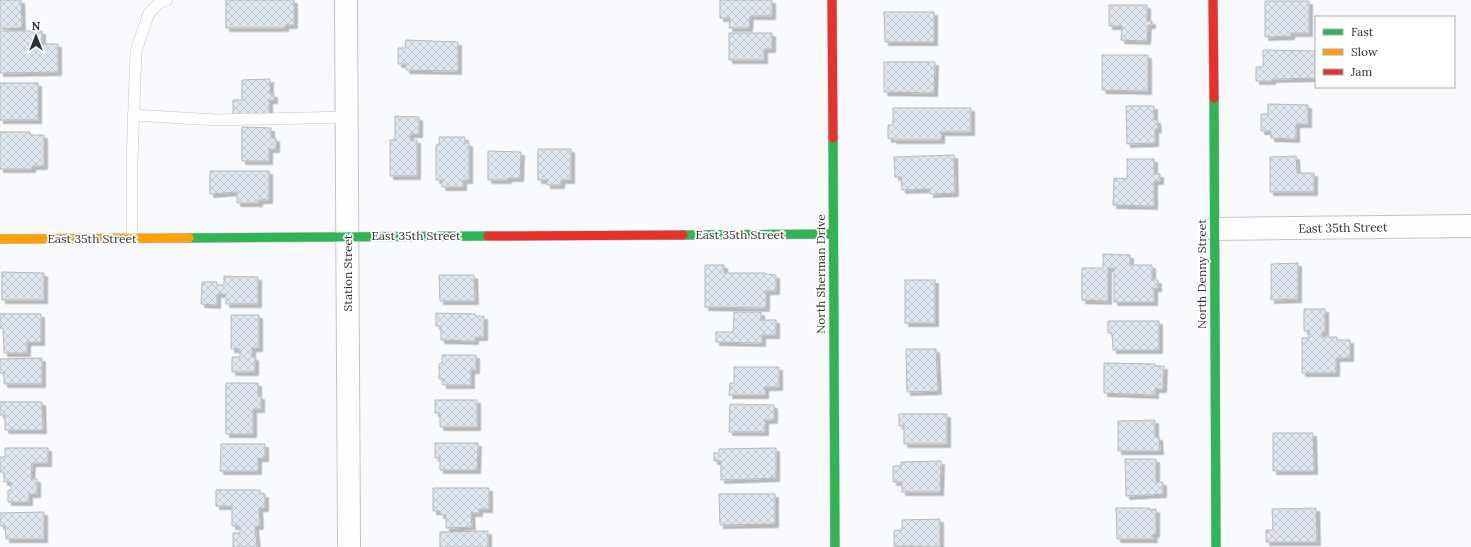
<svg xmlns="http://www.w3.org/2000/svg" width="1471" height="547" viewBox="0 0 1471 547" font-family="Lora,serif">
<defs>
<pattern id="building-cross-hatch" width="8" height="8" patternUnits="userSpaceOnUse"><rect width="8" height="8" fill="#dee6ef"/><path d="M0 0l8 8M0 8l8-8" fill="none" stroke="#bfc6cd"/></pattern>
<filter id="shadow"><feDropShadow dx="3.5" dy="3.5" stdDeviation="0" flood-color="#0004"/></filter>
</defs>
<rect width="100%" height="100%" fill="#f8fafd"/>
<!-- building -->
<g fill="url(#building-cross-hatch)" stroke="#b8b9bb" filter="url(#shadow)">
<polygon points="0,0 21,0 22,28 0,29"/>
<polygon points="226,0 294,0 294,25 285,25 285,28 226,28"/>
<polygon points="720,0 772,0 772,16 750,16 749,28 729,28 730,18 720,18"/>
<polygon points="1265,1 1309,1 1309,33 1291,33 1291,36 1265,37"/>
<polygon points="1109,5 1147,5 1147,21 1152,21 1152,25 1148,25 1147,41 1121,40 1122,26 1109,26"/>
<polygon points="884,12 934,12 934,42 885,42"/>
<polygon points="0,31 42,31 42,44 58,44 58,72 0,73"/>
<polygon points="729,33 772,33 772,49 764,49 764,60 729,60"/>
<polygon points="406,40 458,42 458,71 406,70 406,64 398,64 398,48 405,48"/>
<polygon points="1263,50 1316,51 1316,78 1272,79 1272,81 1256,81 1256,67 1263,67"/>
<polygon points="1102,55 1148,55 1148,91 1102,90"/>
<polygon points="884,62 935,62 934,93 884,92"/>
<polygon points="270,79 270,94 274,94 274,100 269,100 269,114 233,115 233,100 242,100 242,80"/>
<rect x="0" y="83" width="38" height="37"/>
<polygon points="1268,104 1308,105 1308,124 1296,124 1296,139 1271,138 1271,131 1261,131 1261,114 1268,114"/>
<polygon points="1126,106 1154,106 1154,120 1157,120 1158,129 1155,129 1155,143 1127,144"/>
<polygon points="893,108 971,108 971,132 941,132 941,140 893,140 893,138 888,139 888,125 893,125"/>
<polygon points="395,116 419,117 419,134 410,134 410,140 417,140 417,176 390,176 390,140 395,140"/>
<polygon points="242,127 271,128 271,138 276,138 276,149 269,149 269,161 242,161"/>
<polygon points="0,132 30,132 30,135 44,135 44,166 32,166 32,169 0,169"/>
<polygon points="439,137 465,137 465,143 469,143 469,180 463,180 463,187 442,187 442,180 436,180 436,145 439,145"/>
<polygon points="538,149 571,149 571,180 561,180 561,185 547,185 547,180 538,180"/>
<polygon points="488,151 521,152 520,178 508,178 508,180 488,180"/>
<polygon points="954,155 955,193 930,194 930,189 902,190 901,177 895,177 894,157"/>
<polygon points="1296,156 1297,173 1314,173 1314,192 1270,192 1270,157"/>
<polygon points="1127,159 1154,159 1154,174 1160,174 1160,181 1154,181 1154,206 1113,205 1114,178 1127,179"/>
<polygon points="210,171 269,171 269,200 259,200 259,203 237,203 237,192 210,194"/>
<polygon points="1103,254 1130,255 1130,265 1152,265 1152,280 1158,280 1158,288 1154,288 1154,302 1114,302 1114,268 1108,268 1108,301 1082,300 1082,268 1103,268"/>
<polygon points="1298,263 1298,299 1271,300 1271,264"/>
<polygon points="705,265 724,265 724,273 766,273 766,274 776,275 776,291 766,291 766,308 705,307"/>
<polygon points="2,272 44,273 44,300 2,300"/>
<polygon points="439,275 474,275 475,301 440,301"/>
<polygon points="224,276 258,277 258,304 226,304 226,294 217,294 217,305 201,304 202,282 217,282 217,285 224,285"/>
<rect x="905" y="280" width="30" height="43"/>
<polygon points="1304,309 1325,309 1325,332 1322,332 1322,337 1337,337 1337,340 1350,340 1350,358 1336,358 1336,373 1302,373 1302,338 1309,338 1309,331 1304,331"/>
<polygon points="734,312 761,312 761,320 776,320 776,335 762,335 762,343 716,342 716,332 733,332"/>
<polygon points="436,313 475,314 475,316 484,316 484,337 475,337 475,341 441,340 441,326 436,326"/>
<polygon points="0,314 41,314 41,342 27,342 27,353 4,353 3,328 0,328"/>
<polygon points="231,315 259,315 259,348 252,348 252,357 255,357 255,372 232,372 232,357 240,357 240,349 231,349"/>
<polygon points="1108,321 1159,321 1159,350 1113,350 1112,333 1108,333"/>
<polygon points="906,349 936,349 938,391 907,392"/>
<polygon points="442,355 476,355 476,370 471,370 471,385 443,385 443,379 439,379 439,364 442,363"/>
<polygon points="42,358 42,384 4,384 4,373 0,373 0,359"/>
<polygon points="1104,363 1155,364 1155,366 1164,366 1163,389 1155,389 1155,395 1104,393"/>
<polygon points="734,367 779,367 779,387 765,387 765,395 729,395 730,383 734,383"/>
<polygon points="226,383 258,383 258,396 261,396 261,409 253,409 253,434 226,434"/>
<polygon points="435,400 477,400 477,427 440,427 440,413 435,413"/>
<polygon points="0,402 42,402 43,430 5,430 5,415 0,415"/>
<polygon points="730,404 774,405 774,420 765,420 765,432 729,432"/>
<polygon points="899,414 947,414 947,444 904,444 904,426 899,426"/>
<polygon points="1155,420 1155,437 1159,437 1160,451 1118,451 1118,421"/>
<polygon points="1273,433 1313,433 1314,471 1273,471"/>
<polygon points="435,443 478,443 477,470 440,470 440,458 435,458"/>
<polygon points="221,444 265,444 265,458 258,458 258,471 220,471"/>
<polygon points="5,448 48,448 48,463 32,463 31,479 37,479 37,494 29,494 29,502 8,502 8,490 11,490 11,482 4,482 4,472 0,472 0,457 5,457"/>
<polygon points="776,448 776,478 721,480 721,461 714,461 714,453 719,453 719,449"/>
<polygon points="1125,459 1156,459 1156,482 1163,482 1163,494 1126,496"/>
<polygon points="941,461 940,492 902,492 902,482 893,482 893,466 901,466 901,462"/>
<polygon points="433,488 489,488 489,509 479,509 479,513 471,513 472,527 446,528 446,515 440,515 440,511 433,511"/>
<polygon points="216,490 260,490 260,494 265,494 265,508 259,508 260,526 255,526 257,547 233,547 233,533 240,533 240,526 232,526 232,506 216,506"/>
<polygon points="719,494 775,494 775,524 720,525"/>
<polygon points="1116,508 1150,508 1150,510 1156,509 1156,534 1153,534 1154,539 1117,539"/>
<polygon points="1316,508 1317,542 1266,542 1266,530 1273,530 1272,509"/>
<polygon points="44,512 44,539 6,539 5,526 0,526 0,513"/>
<polygon points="940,519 940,547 894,546 894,531 902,530 902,520"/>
<polygon points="488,531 488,547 440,547 440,532"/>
</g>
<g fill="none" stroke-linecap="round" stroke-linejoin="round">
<defs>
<g id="lane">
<polyline points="133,115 216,120 347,117"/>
<polyline points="132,238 132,162 136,51 149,13 159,3 167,0"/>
</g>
<g id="street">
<polyline points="346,0 349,547"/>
<polyline points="1214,229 1471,226"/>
</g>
<g id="fast">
<polyline points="1214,98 1216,547"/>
<polyline points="833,138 835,547"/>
<polyline points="683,235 833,234"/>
<polyline points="189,238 488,236"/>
</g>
<polyline id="slow" points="0,239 189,238"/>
<g id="jam">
<polyline points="832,0 833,138"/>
<polyline points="1213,0 1214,98"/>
<polyline points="488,236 683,235"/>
</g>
</defs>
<!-- lane casing -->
<use href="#lane" stroke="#c3c4c6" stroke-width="12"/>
<!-- street casing -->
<use href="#street" stroke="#c3c4c6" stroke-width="24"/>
<!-- fast casing -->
<use href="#fast" stroke="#c3c4c6" stroke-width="10"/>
<!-- slow casing -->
<use href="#slow" stroke="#c3c4c6" stroke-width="10"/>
<!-- jam casing -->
<use href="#jam" stroke="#c3c4c6" stroke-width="10"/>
<!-- lane -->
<use href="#lane" stroke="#fefeff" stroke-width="11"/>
<!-- street -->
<use href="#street" stroke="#fefeff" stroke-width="22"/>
<!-- fast -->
<use href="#fast" stroke="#30b455" stroke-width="9"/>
<!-- slow -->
<use href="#slow" stroke="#ff9f0a" stroke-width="9"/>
<!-- jam -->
<use href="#jam" stroke="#e5322d" stroke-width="9"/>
</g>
<g text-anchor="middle" stroke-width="3.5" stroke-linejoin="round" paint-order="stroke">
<!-- street labels -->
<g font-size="12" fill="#2e2f31" stroke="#fff">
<text transform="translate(1343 228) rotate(-1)" y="4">East 35th Street</text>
<text x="740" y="239">East 35th Street</text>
<text x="416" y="240">East 35th Street</text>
<text x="92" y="243">East 35th Street</text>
<text transform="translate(348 273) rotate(-90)" y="4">Station Street</text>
<text transform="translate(821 274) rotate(-90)" y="4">North Sherman Drive</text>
<text transform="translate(1202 274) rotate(-90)" y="4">North Denny Street</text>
</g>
</g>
<!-- legend -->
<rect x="1315" y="16" width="140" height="72" fill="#ffffff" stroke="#abacad"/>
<rect x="1323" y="29" width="20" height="6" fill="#30b455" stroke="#abacad"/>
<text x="1351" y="36" font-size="12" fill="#2e2f31">Fast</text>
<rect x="1323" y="49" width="20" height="6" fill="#ff9f0a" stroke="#abacad"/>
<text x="1351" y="56" font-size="12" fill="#2e2f31">Slow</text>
<rect x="1323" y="69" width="20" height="6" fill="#e5322d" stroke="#abacad"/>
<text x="1351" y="76" font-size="12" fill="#2e2f31">Jam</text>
<!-- north arrow -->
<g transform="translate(36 36)" stroke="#ffffff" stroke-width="3" paint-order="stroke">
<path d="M0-3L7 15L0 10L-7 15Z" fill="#2e2f31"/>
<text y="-6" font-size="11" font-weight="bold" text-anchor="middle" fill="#2e2f31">N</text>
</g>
</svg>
